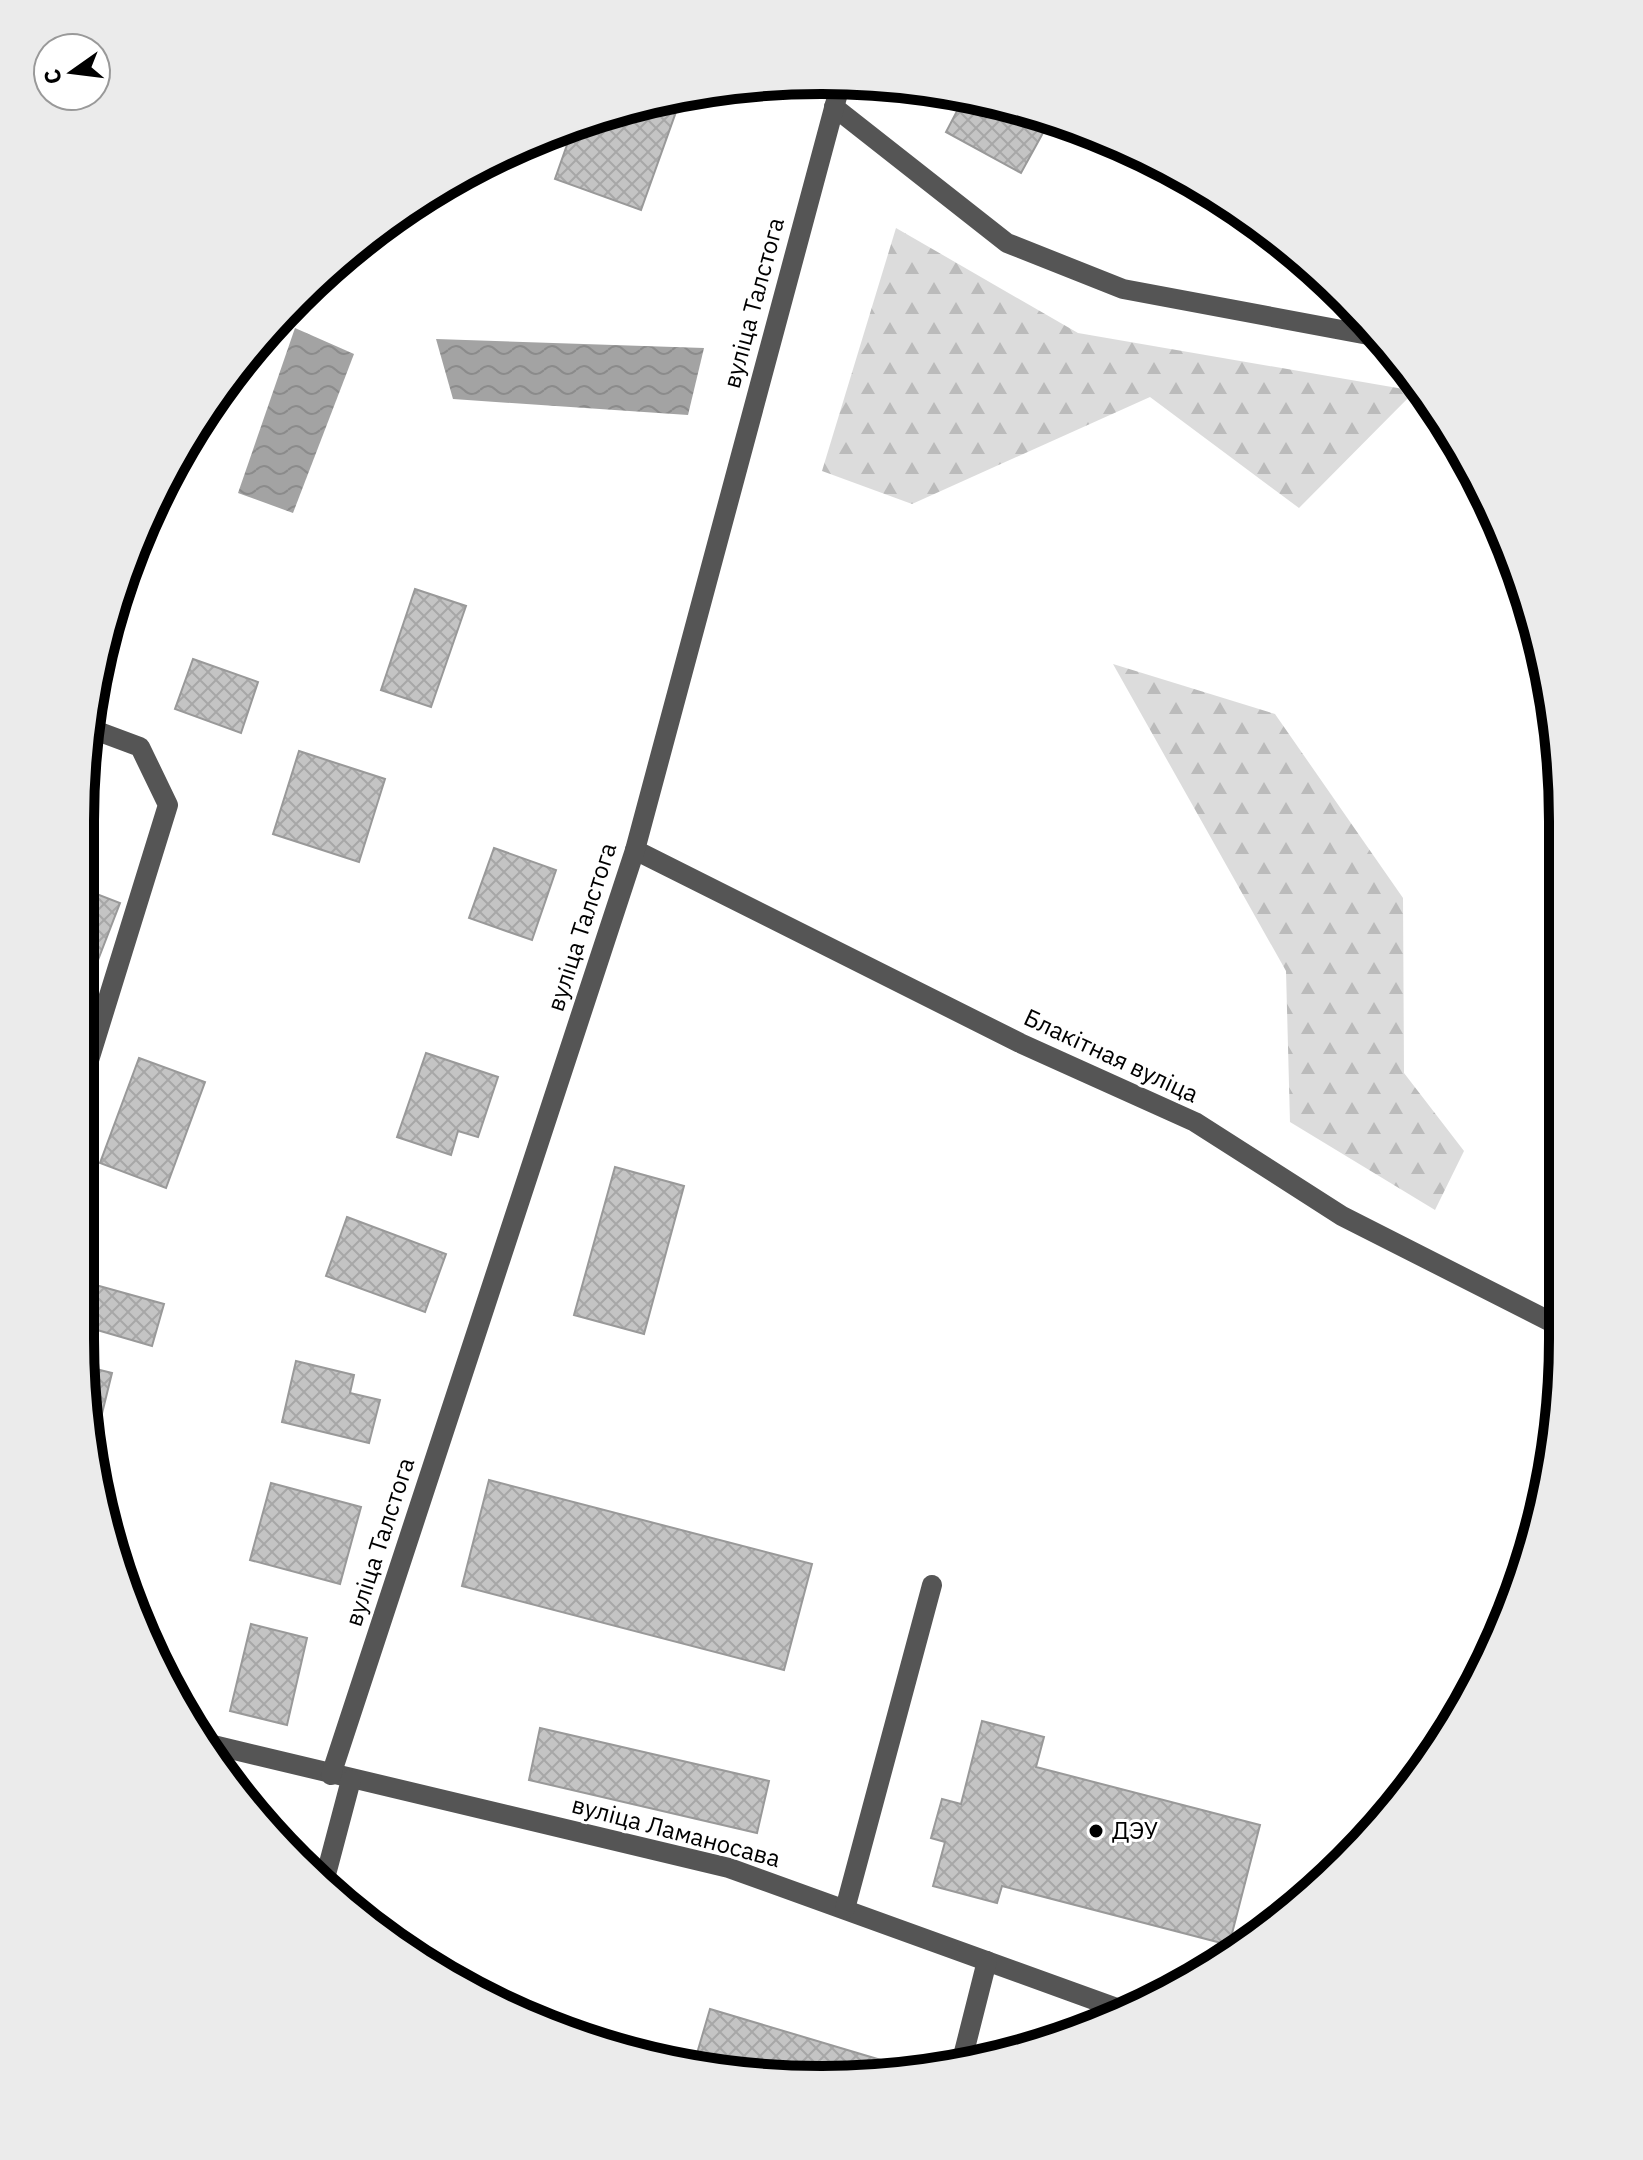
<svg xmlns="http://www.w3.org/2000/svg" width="1643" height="2160" viewBox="0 0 1643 2160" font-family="'IBM Plex Sans',sans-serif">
<defs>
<pattern id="forest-firs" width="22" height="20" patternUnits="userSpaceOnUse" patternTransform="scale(2)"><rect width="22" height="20" fill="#dcdcdc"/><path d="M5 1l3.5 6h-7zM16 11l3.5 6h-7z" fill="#bbb"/></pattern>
<pattern id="water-waves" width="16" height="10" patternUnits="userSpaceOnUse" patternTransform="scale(2)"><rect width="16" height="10" fill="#a3a3a3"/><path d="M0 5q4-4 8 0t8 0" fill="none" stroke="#8b8b8b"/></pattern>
<pattern id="building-cross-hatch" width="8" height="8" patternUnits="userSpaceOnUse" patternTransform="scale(2)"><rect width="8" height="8" fill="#c4c4c4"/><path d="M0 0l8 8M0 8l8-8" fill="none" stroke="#a7a7a7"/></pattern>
</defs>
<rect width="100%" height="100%" fill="#fff"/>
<!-- forest -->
<g fill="url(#forest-firs)">
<polygon points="896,228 1078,333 1415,391 1299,508 1150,397 912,504 822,471"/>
<polygon points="1113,664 1275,714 1403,898 1404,1073 1464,1151 1435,1210 1290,1122 1286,971"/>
</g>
<!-- water -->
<g fill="url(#water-waves)">
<polygon points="295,328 354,354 293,513 238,493"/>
<polygon points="436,339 704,348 688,415 453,399"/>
</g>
<!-- building -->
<g fill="url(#building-cross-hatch)" stroke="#999" stroke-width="2">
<polygon points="966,94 1050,120 1021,173 946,132"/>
<polygon points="655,101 677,109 641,210 555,179 574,125"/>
<polygon points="124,579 133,582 103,676 98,674 105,629"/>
<polygon points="415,589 466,606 431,707 381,690"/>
<polygon points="193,659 258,682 241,733 175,709"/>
<polygon points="299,751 385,779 359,862 273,834"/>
<polygon points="494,848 556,870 532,940 469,918"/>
<polygon points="81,888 120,903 98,960 85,955 81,964"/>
<polygon points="426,1053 498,1077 478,1137 458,1131 451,1155 397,1137"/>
<polygon points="139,1058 205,1082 166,1188 100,1163"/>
<polygon points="615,1167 684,1186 644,1334 574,1315"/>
<polygon points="347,1217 446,1254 425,1312 326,1276"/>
<polygon points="92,1284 164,1304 152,1346 80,1325"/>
<polygon points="296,1361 354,1375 350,1393 380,1400 369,1443 282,1422"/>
<polygon points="84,1366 112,1373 94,1446"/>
<polygon points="489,1480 812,1564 784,1670 462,1586"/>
<polygon points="271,1483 361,1507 340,1584 250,1560"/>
<polygon points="251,1624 307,1638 287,1725 230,1711"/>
<polygon points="982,1721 1044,1737 1036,1767 1260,1825 1229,1945 1002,1886 997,1903 933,1886 945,1842 931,1838 942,1799 961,1804"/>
<polygon points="540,1728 769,1781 757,1833 529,1780"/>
<polygon points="710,2009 901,2066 899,2073 870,2078 693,2067"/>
</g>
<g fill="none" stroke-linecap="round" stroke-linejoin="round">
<!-- minor -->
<g stroke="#555" stroke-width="20">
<polyline points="834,107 1007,243 1123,289 1379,337"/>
<polyline points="635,850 1020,1043 1195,1122 1342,1216 1557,1325"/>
<polyline points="81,1086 168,805 140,747 89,728"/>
<polyline points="205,1743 729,1868 1122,2010"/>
<polyline points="331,1775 635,850 841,82"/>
<polyline points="324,1882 351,1780"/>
<polyline points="845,1909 932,1585"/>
<polyline points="962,2060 987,1961"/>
</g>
</g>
<!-- markers -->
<circle fill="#000" stroke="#fff" stroke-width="3" cx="1096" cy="1831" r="8"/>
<g text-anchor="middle" stroke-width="6" stroke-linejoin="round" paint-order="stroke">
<!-- street labels -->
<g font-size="24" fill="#000" stroke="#fff">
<text transform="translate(754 303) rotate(-75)" y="8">вуліца Талстога</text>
<text transform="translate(582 927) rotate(-72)" y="8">вуліца Талстога</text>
<text transform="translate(1111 1056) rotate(25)" y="8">Блакітная вуліца</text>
<text transform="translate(380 1542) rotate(-72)" y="8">вуліца Талстога</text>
<text transform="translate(676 1832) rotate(15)" y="8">вуліца Ламаносава</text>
</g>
<!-- poi labels -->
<g font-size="24" fill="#000" stroke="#fff" text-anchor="start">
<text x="1112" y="1839">ДЭУ</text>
</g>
</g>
<!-- crop -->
<path d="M0 0H1643V2160H0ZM821 94H822A727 727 0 0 1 1549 821V1339A727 727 0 0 1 822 2066H821A727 727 0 0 1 94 1339V821A727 727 0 0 1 821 94Z" fill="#ebebeb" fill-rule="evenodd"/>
<path fill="none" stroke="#000" stroke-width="10" d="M821 94H822A727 727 0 0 1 1549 821V1339A727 727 0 0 1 822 2066H821A727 727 0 0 1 94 1339V821A727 727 0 0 1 821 94Z"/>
<!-- north arrow -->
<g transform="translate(72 72) rotate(256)"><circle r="38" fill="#ffffff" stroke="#999999" stroke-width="2"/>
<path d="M0-6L14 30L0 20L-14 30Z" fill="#000000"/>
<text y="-12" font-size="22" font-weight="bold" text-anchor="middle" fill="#000000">С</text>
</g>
</svg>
